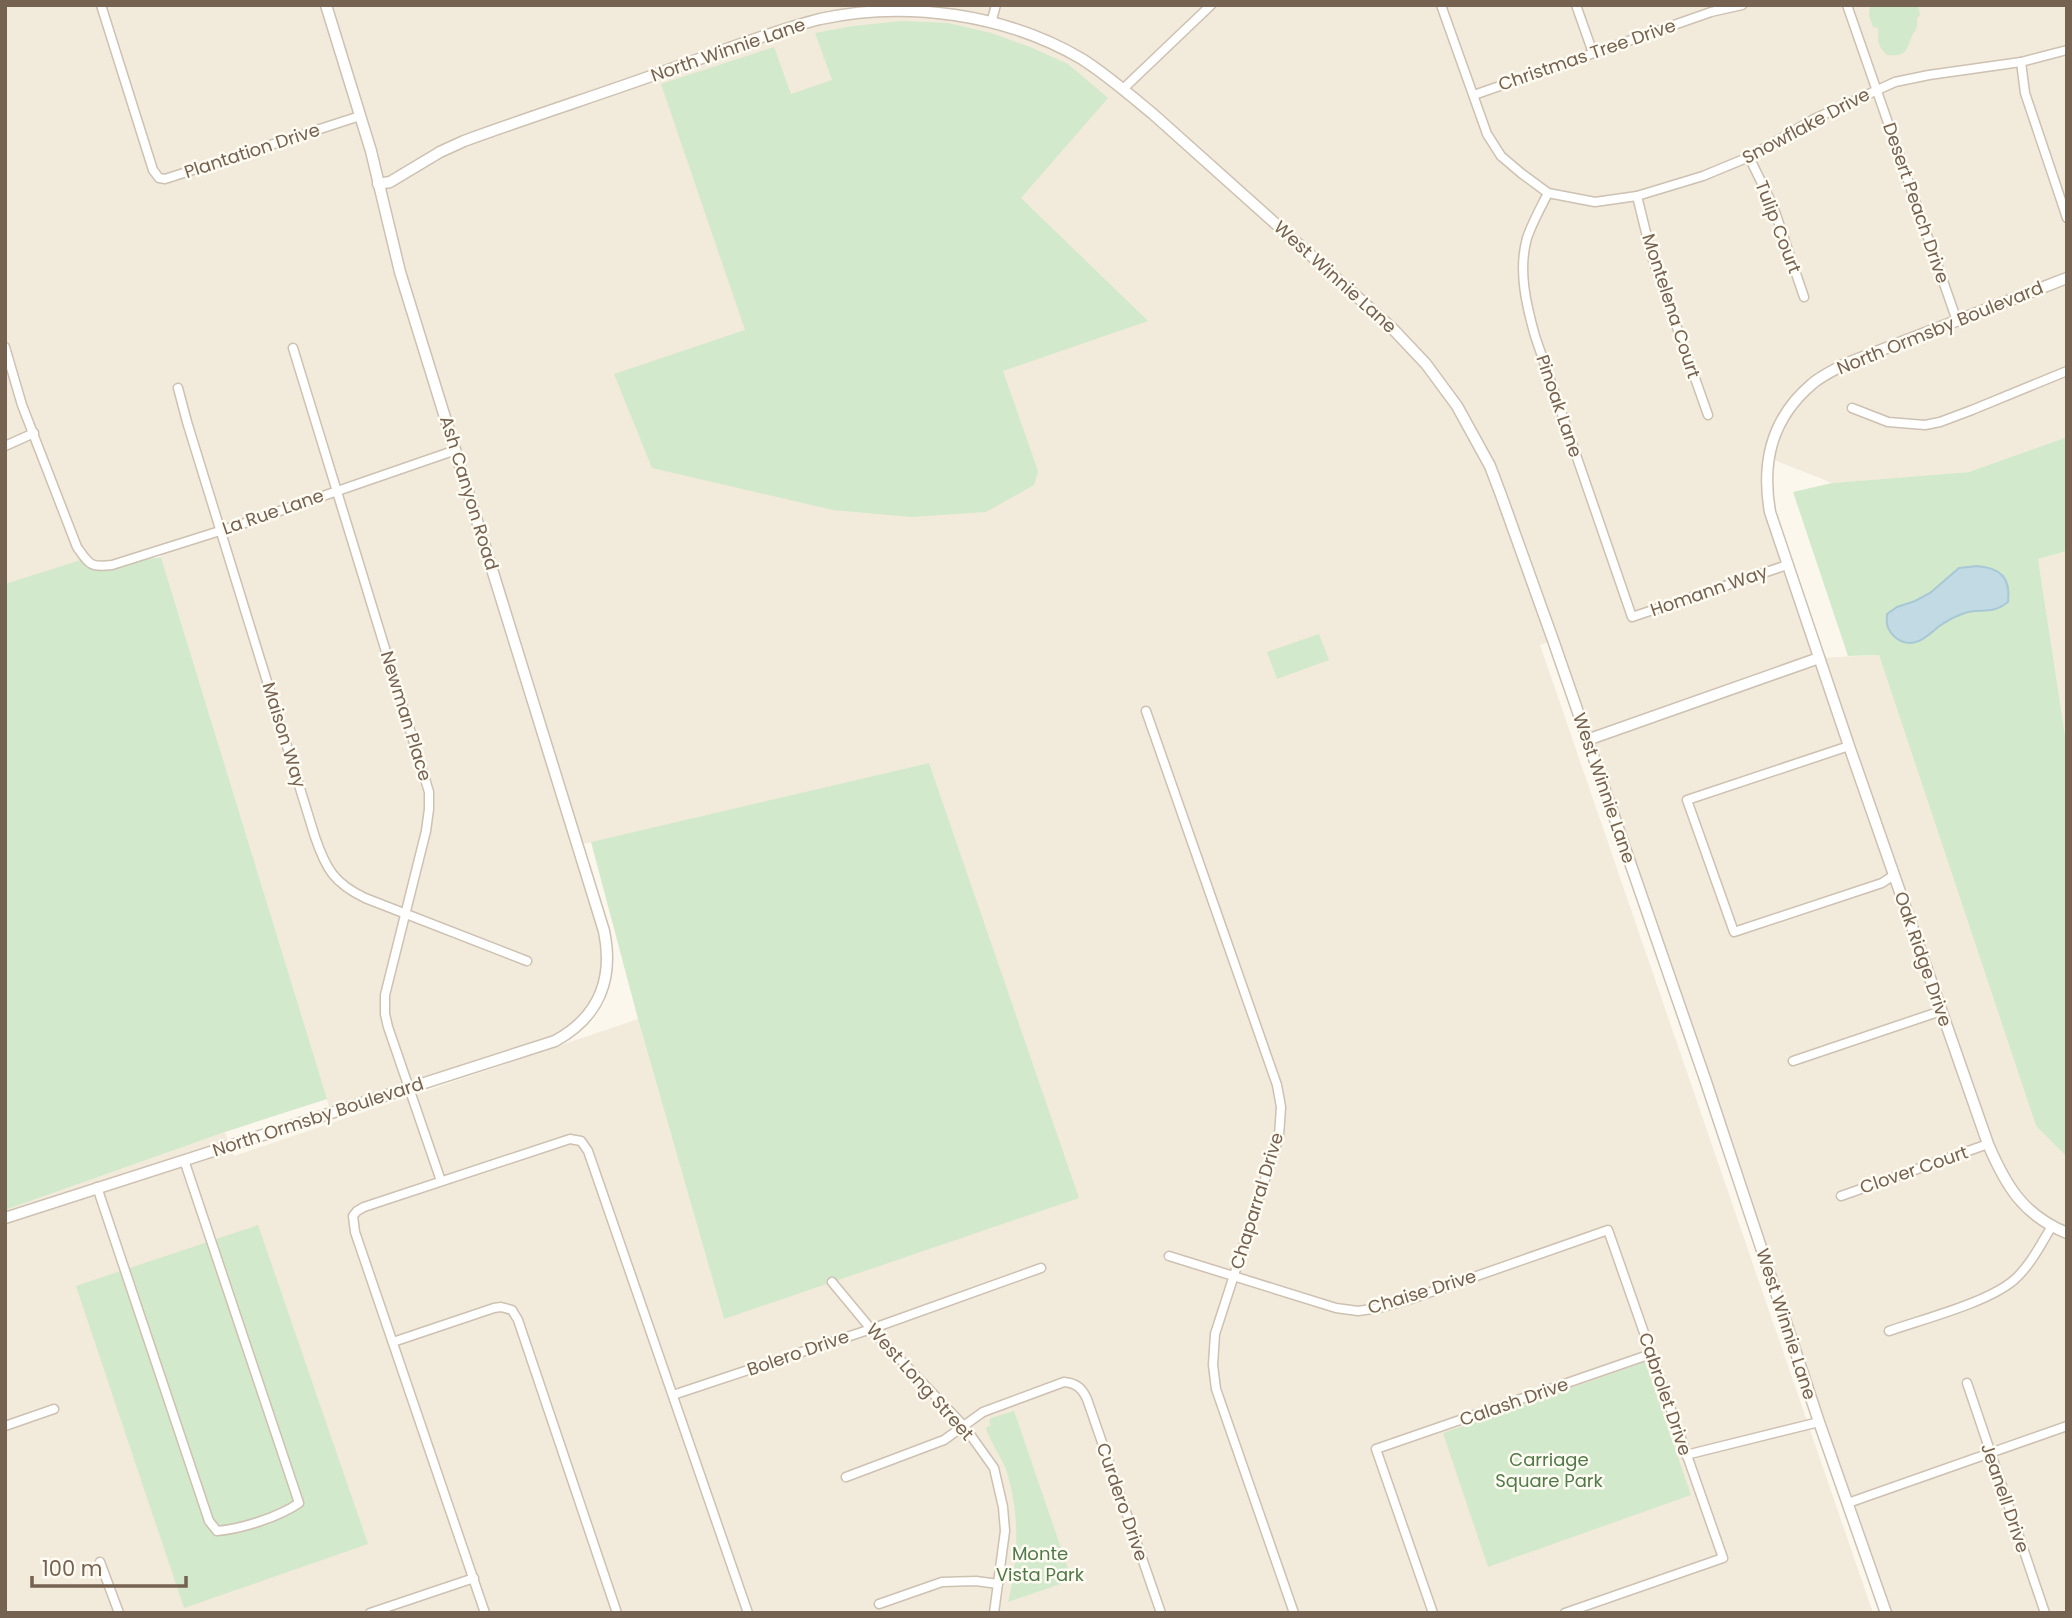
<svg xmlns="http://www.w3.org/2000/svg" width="2072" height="1618" viewBox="0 0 2072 1618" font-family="Poppins,sans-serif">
<rect width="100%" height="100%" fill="#fbf7ec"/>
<!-- residential -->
<g fill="#f2eadb">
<polygon points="5,5 2067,5 2067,437 1969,472 1832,483 1769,458 1766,492 1819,658 1879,655 2036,1126 2067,1157 2067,1613 1886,1613 1553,640 1540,645 1873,1613 5,1613 5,1210 225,1132 234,1156 638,1019 724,1319 929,763 579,845 608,951 597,1000 555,1041 331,1113 159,550 5,595"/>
<polygon points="2067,551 2067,748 2038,559"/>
</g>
<!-- green -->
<g fill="#d3e9cb">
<path d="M1870,5H1918L1920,15C1914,23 1918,15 1917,25C1916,32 1914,30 1912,36C1906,51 1906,57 1887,55C1877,45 1878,42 1878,28L1873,27L1869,16Z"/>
<polygon points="902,21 948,23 991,33 1030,47 1068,64 1108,98 1021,198 1148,321 1003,371 1038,471 1034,485 986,512 911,517 833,510 652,468 614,374 745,330 661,84 774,47 791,94 832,80 815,33 853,26"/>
<polygon points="2067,437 2067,551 2038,559 2067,748 2067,1157 2036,1126 1879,655 1848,656 1793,492 1832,483 1969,472"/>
<polygon points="161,557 327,1099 225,1132 5,1210 5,584 84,559 112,565"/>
<polygon points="1319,634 1329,660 1277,679 1267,652"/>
<polygon points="929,763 1079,1198 724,1319 638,1019 591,842"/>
<polygon points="258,1225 368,1544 184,1608 76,1286"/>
<polygon points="1645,1362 1691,1495 1488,1567 1443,1433"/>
<path d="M1014,1411L1072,1580L1008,1602C1019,1559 1020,1509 1005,1467C1000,1454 990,1442 986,1428L991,1425L989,1421L991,1418Z"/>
</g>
<!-- water -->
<path fill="#c1dae4" stroke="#a8c8d5" stroke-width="2" d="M1977,566C2001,568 2011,578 2008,602C1989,617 1980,606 1962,614C1954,617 1945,622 1938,627C1926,638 1912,650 1896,638C1887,630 1886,624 1887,614L1897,607L1915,601L1930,593L1959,568Z"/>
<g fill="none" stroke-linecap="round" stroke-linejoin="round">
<defs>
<g id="minor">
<polyline points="101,5 153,170 159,178 165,179 360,116"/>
<polyline points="1441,5 1487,134 1501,156 1521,173 1548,193 1595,202 1637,196 1703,176 1749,157 1814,119 1895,82 1929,75 2021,62 2067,50"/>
<polyline points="1576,5 1593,53"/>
<polyline points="1847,5 1957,321"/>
<polyline points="991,23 996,5"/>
<polyline points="2021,62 2025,93 2067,218"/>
<polyline points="1123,89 1211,5"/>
<polyline points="1474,95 1711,12 1742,5"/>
<polyline points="1749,157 1773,206 1804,297"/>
<path d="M1548,193C1541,207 1532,223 1527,238C1518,270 1526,304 1535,336L1632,617L1787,565"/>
<polyline points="1637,196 1652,257 1708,415"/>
<path d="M5,347L22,405L77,547C89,564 90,568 112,565L242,524L456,450"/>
<polyline points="293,348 429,792 429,809 426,831 385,995 385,1014 388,1027 441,1181"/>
<path d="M178,388L187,422L315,837C326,869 334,883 365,898L527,961"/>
<polyline points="1852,408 1888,422 1925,425 1940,422 1972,410 2067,371"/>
<polyline points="5,446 34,433"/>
<polyline points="1146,711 1277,1085 1281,1107 1279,1136 1215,1334 1213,1365 1216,1389 1294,1613"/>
<polyline points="1849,746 1687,800 1734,932 1882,883 1894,875"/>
<polyline points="1793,1061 1941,1011"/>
<path d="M97,1187L209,1521L217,1531C241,1529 279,1517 299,1503L184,1160"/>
<polyline points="1841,1196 1988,1144"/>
<polyline points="1169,1256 1336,1308 1358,1311 1379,1308 1411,1299 1608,1230 1723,1558 1565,1613"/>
<polyline points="832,1282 871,1329 964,1426 994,1468 1003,1507 1005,1531 994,1613"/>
<path d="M1889,1331C1923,1319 1987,1303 2014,1280C2030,1266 2041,1244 2052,1226"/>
<polyline points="393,1342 494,1308 501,1307 512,1310 518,1320 617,1613"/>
<polyline points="1967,1383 2045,1613"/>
<polyline points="673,1395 871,1329 1041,1268"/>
<polyline points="5,1426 54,1409"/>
<polyline points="1686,1455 1819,1422"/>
<path d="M846,1477L944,1440L983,1412L1064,1382C1076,1383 1082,1388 1087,1399L1161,1613"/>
<polyline points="1848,1503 2067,1426"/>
<polyline points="100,1562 119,1613"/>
<polyline points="879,1604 942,1582 976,1581 998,1584"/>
<polyline points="370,1613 474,1578"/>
<polyline points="485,1613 355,1232 353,1216 357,1211 364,1207 570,1139 581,1141 588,1151 748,1613"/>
<polyline points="1433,1613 1376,1449 1651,1354"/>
</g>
<g id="tertiary">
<path d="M378,184L390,182L440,152L464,141C535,115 608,92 679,66C726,50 773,31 820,19C906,0 1006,14 1082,59C1107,75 1130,95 1153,114L1392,328L1426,364L1457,406L1490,466L1501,495L1553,640L1705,1079L1819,1422L1886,1613"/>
<path d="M2067,278L1845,364C1834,370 1821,376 1812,384C1772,418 1761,461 1770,512L1849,746L1988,1144C2006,1186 2023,1215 2067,1233"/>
<polyline points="1587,740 1819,658"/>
<path d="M5,1218L555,1041C599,1017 614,979 604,931L400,272L371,151L326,5"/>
</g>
</defs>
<!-- minor casing -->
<use href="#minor" stroke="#cdc1b2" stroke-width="11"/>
<!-- tertiary casing -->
<use href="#tertiary" stroke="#cdc1b2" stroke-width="13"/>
<!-- minor -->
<use href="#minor" stroke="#fff" stroke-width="8"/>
<!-- tertiary -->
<use href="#tertiary" stroke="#fff" stroke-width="10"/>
</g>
<g text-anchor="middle" stroke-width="5" stroke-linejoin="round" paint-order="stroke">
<!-- street labels -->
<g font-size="18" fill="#756250" stroke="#fefbf2">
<text transform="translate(728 50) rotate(-19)" y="6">North Winnie Lane</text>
<text transform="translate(1587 55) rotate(-19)" y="6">Christmas Tree Drive</text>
<text transform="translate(1806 126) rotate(-28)" y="6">Snowflake Drive</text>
<text transform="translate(252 151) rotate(-18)" y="6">Plantation Drive</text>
<text transform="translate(1916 203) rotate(71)" y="6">Desert Peach Drive</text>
<text transform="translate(1778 227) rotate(69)" y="6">Tulip Court</text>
<text transform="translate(1335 277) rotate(42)" y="6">West Winnie Lane</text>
<text transform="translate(1671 306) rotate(72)" y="6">Montelena Court</text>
<text transform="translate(1940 328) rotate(-22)" y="6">North Ormsby Boulevard</text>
<text transform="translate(1559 406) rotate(71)" y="6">Pinoak Lane</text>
<text transform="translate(469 493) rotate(73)" y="6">Ash Canyon Road</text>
<text transform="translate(273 512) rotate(-19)" y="6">La Rue Lane</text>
<text transform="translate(1709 591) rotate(-19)" y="6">Homann Way</text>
<text transform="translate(406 716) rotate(73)" y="6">Newman Place</text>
<text transform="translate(284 735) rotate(73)" y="6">Maison Way</text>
<text transform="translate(1604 788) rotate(71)" y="6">West Winnie Lane</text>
<text transform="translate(1923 959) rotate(71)" y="6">Oak Ridge Drive</text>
<text transform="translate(318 1117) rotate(-18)" y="6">North Ormsby Boulevard</text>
<text transform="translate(1914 1170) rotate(-19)" y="6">Clover Court</text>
<text transform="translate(1257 1201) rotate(-73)" y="6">Chaparral Drive</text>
<text transform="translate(1422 1292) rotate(-17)" y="6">Chaise Drive</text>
<text transform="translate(1786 1324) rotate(72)" y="6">West Winnie Lane</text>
<text transform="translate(798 1353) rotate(-19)" y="6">Bolero Drive</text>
<text transform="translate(920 1382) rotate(48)" y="6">West Long Street</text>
<text transform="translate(1665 1394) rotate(71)" y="6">Cabrolet Drive</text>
<text transform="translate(1514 1402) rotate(-19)" y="6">Calash Drive</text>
<text transform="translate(2005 1498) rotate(71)" y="6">Jeanell Drive</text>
<text transform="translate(1122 1502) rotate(71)" y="6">Curdero Drive</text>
</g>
<!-- park labels -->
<g font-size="18" fill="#517949" stroke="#fefbf2">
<text x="1549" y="1466">Carriage<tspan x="1549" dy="21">Square Park</tspan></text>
<text x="1040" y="1560">Monte<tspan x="1040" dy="21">Vista Park</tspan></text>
</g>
</g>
<!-- border -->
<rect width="2072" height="1618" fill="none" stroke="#756250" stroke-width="14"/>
<!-- scale -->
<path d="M32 1576v10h154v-10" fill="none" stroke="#756250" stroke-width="3.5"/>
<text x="42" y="1576" font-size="21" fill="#756250" stroke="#fefbf2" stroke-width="5" paint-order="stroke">100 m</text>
</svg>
